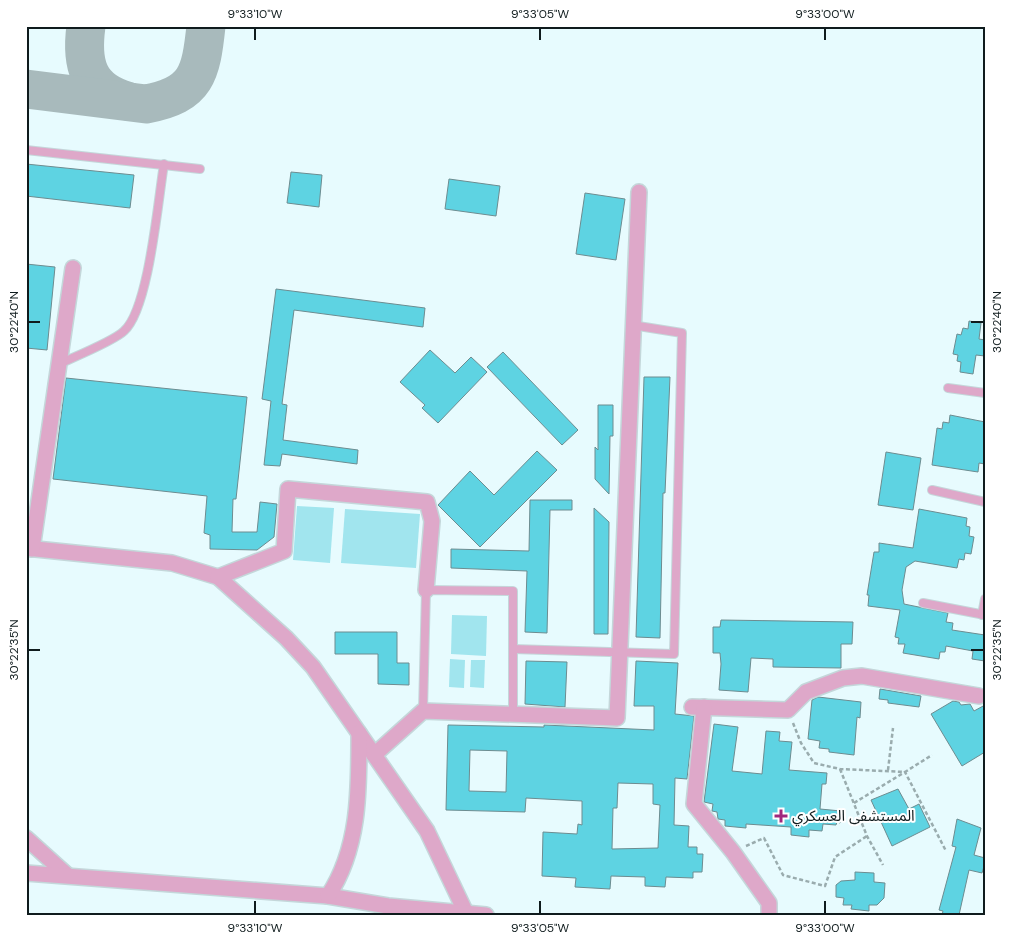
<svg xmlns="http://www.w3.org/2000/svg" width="1011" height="941" viewBox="0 0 1011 941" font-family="'DM Sans','Noto Sans Arabic',sans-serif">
<rect width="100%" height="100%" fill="#e7fbfe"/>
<!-- green -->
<g fill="#a1e5ee">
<polygon points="297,506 334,508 330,563 293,560"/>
<polygon points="345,509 420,514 416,568 341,563"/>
<polygon points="452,615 487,616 486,656 451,654"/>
<polygon points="450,659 465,660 464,688 449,687"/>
<polygon points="471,660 485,660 484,688 470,687"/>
</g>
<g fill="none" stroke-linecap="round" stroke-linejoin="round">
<!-- taxiway -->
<g stroke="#a8babc" stroke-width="39">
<path d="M86,26C81,63 87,90 127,101"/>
<path d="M26,89L146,104C197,95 201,73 206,26"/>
</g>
</g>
<!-- building -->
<g fill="#5ed3e2" stroke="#6d8c90" fill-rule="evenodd">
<polygon points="26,164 134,175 130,208 26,196"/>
<polygon points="291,172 322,175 319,207 287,203"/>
<polygon points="449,179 500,186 496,216 445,209"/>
<polygon points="585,193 625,199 616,260 576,254"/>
<polygon points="26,264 55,267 47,350 26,348"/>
<polygon points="276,289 425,308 423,327 294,310 282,404 287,405 283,440 358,450 357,464 282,454 280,466 264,465 271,401 262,399"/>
<polygon points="969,321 981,323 979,339 985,340 985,356 976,355 973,374 960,372 961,362 957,361 958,355 953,354 957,334 961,335 963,328 968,329"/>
<polygon points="430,350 455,373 471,357 487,372 438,423 422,408 425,405 400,382"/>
<polygon points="503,352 578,430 562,445 487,367"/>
<polygon points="644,377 670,377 665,493 663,493 660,638 636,637"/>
<polygon points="66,378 247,397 236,499 233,499 232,532 257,532 260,502 277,504 274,537 257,550 210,549 210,535 204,533 207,496 53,479"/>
<polygon points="598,405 613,405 613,436 610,436 609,494 595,479 595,447 598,450"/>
<polygon points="950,415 985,422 985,464 979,463 978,472 932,465 937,428 942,429 943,422 949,423"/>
<polygon points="537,451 557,470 480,547 438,505 470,471 494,495"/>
<polygon points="886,452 921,458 913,510 878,505"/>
<polygon points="530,500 572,500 572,510 550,510 547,633 525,632 527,571 451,568 451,549 529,551"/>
<polygon points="594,508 609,522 608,634 594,634"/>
<polygon points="919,509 967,518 966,526 970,527 969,536 974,537 971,554 965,553 964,560 959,559 957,568 915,561 906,567 902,590 904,604 948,613 946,622 953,623 952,630 985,635 985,661 972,659 973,651 946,646 945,652 940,652 939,659 903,653 905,644 898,644 899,638 895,637 900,610 868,606 869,595 867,595 874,552 879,552 879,543 913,548"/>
<polygon points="721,620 853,622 852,644 841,644 841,668 773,667 773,659 751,658 748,692 719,690 721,664 720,653 713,653 713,627 720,627"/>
<polygon points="335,632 397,632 397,663 409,663 409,685 378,684 378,654 335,654"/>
<polygon points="526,661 567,662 565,707 525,704"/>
<path d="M636,661L678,663L675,714L694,716L687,779L675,778L674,825L689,826L688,847H697V854H703L702,872H693V878L666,877L665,887L645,886V877L611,876L610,889L575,887L576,878L542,876L543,832L577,834L578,824L582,825V801L526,798L525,812L446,810L448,725L544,727V725L654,730V706H634ZM470,750L507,751L506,792L469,791ZM618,783L653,784V804L660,805L658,848L612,849L613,808H617Z"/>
<polygon points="880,689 921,696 919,707 888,703 888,700 879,699"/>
<polygon points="818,697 861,702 860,718 857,717 854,755 829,752 829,749 819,748 820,741 808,739 812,700"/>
<polygon points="953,701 959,702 961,705 970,704 974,711 985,705 985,752 962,766 931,714"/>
<polygon points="714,724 738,727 732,771 762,774 766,731 780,732 779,741 792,742 789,770 827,773 826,784 822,784 820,809 841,811 840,823 837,822 836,825 823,824 822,831 809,830 809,837 791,835 791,827 746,824 746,828 725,826 725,820 718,819 717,812 712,811 713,804 704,802"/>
<polygon points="898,789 909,809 919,804 930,827 892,846 871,800"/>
<polygon points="957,819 981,828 974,855 985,858 985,863 982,873 969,870 959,915 942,915 943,911 939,910 956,847 952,846"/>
<polygon points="855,872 874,873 874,882 885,883 884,898 877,905 869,905 869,911 851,909 852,905 843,905 844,898 836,897 836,885 841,881 855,880"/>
</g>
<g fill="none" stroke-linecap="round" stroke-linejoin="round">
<defs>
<g id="lane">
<polyline points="26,150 200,169"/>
<path d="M59,364C74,357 114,341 124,331C149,309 158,200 164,164"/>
<polyline points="948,388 985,393"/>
<polyline points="932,490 985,502"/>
<polyline points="923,603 985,615"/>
<polyline points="982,615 985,599"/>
<polyline points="513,649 674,654 682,333 632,325"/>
<polyline points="423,711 426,590 513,591 513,714"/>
</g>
<g id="street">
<polyline points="26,548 172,563 218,577 286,638 313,667 427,831 466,913"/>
<polyline points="32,549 73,268"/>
<polyline points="218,577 284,551 288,489 427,502 432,521 426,590"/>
<polyline points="692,707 788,710 806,692 843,678 862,676 979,696"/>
<polyline points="704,707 694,804 733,852 769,903 769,915"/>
<polyline points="374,755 423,711 617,718 639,192"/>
<polyline points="26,838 67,875"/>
<polyline points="26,873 328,896 388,906 486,915"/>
<path d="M328,896C360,848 359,789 359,733"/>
</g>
</defs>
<!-- lane casing -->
<use href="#lane" stroke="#c4d7da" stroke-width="10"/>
<!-- street casing -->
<use href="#street" stroke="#c4d7da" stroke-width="18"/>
<!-- path -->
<g stroke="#9aacae" stroke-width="2.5" stroke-dasharray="4 2.5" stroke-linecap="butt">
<polyline points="793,723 801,743 814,763 840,769 905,772 932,755"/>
<polyline points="840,769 867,836 883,865"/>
<polyline points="888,770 893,728"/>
<polyline points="854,803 905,772 946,851"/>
<polyline points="746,846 764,838 783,875 825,886 835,857 867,836"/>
</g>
<!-- lane -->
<use href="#lane" stroke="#dea8c9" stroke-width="8"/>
<!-- street -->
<use href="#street" stroke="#dea8c9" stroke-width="15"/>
</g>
<!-- ticks -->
<path fill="none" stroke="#0f1b1d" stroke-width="2" d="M255,28V40M540,28V40M825,28V40M28,322H40M971,322H984M28,650H40M971,650H984M255,901V914M540,901V914M825,901V914"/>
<!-- markers -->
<path fill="#a0277d" stroke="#fff" stroke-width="2" d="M778.5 808.5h5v5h5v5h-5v5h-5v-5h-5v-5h5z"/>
<g text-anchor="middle" stroke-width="4" stroke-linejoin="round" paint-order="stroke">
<!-- poi labels -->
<g font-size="15" fill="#0f1b1d" stroke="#fff" text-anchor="start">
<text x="792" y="821">المستشفى العسكري</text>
</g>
</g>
<!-- border -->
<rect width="1011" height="941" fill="none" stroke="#ffffff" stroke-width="55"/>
<rect x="28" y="28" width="956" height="886" fill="none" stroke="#0f1b1d" stroke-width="2"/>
<g font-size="12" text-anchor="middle" fill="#0f1b1d">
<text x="255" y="18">9°33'10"W</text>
<text x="540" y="18">9°33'05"W</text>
<text x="825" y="18">9°33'00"W</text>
<text transform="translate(14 322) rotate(-90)" y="4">30°22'40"N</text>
<text transform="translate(997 322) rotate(-90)" y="4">30°22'40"N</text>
<text transform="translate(14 650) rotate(-90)" y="4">30°22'35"N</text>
<text transform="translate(997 650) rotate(-90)" y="4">30°22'35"N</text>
<text x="255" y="932">9°33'10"W</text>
<text x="540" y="932">9°33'05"W</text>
<text x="825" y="932">9°33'00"W</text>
</g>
</svg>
